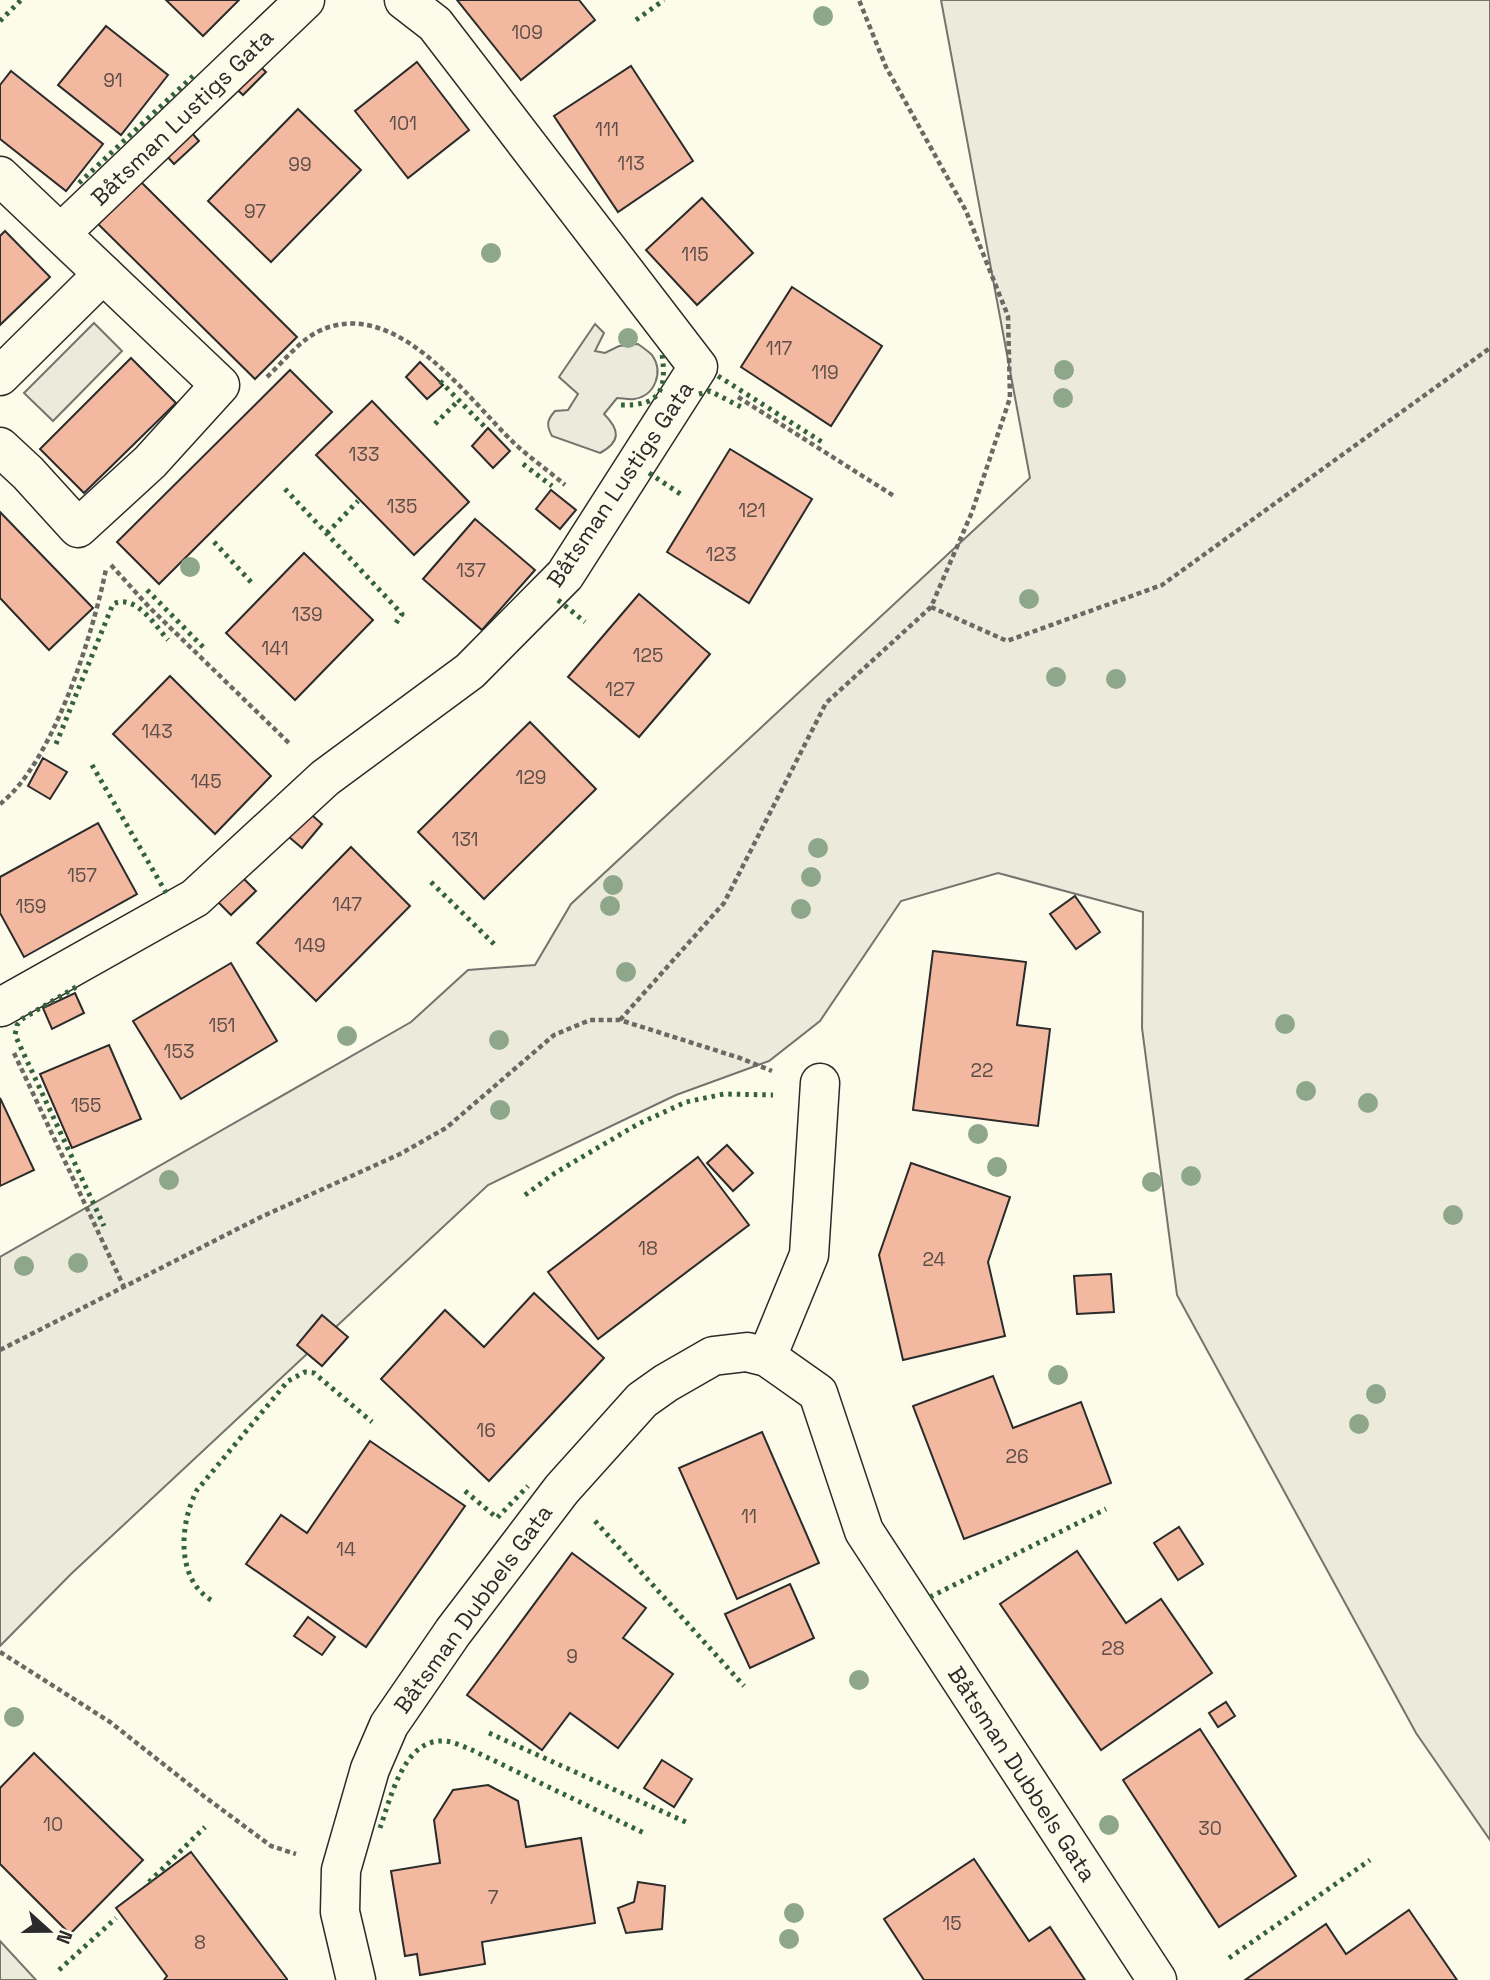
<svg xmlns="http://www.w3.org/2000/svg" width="1490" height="1980" viewBox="0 0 1490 1980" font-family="'Space Grotesk',sans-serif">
<rect width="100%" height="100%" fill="#fdfbea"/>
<!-- green -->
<g fill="#ecebdb" stroke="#74746e" stroke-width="2">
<polygon points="941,0 1490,0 1490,1840 1416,1733 1177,1295 1142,1028 1143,912 998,873 901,901 820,1021 769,1061 676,1095 488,1185 71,1574 0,1646 0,1257 411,1022 468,970 535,965 571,904 1030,478"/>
<path d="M595,324L604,333L595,351L605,353L619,346L638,344C642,347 648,351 652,355C664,372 655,396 634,399C629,400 622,398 617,398L604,414C619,429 622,441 600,453L552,436C546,425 547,420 555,411L568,410L578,394L559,377Z"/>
<polygon points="0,1941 36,1980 0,1980"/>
</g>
<!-- parking -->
<polygon fill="#eceadb" stroke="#74746e" stroke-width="2" points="94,323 122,351 53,421 24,393"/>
<!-- building -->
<g fill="#f2b8a0" stroke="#2b2b2b" stroke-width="2">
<polygon points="166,0 239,0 203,36"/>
<polygon points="457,0 579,0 595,20 521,80"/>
<polygon points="106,26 168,75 121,135 58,85"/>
<polygon points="249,56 266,72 243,95 226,79"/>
<polygon points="417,62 469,130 408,178 355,111"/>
<polygon points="631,66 693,161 618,212 554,116"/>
<polygon points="11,71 103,144 66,191 0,139 0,85"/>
<polygon points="298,109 361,170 271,262 208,201"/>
<polygon points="182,122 199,141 174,164 157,145"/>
<polygon points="135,176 297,337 255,379 93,219"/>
<polygon points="702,198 753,253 697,305 646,250"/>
<polygon points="5,231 50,277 0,325 0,236"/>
<polygon points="792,287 882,346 831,426 741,367"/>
<polygon points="131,358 176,403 84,493 40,449"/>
<polygon points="420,362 443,385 427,399 406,377"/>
<polygon points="290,370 332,412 159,584 117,542"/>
<polygon points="372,401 469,502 414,555 316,455"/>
<polygon points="488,428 510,451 493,468 472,446"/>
<polygon points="730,449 812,499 749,603 667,552"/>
<polygon points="551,490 576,510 560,529 536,509"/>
<polygon points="0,512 93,608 49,650 0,598"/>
<polygon points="475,519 535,570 482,630 423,579"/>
<polygon points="304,553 373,620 295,700 226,633"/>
<polygon points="639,594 710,654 639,737 568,677"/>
<polygon points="170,676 271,776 215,834 113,734"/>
<polygon points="530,722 596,789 484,899 418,832"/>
<polygon points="43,758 67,772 50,799 28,786"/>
<polygon points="304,808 322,824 302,848 283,832"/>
<polygon points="98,823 137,894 24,957 0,913 0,877"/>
<polygon points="351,847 410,906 316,1001 257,943"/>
<polygon points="239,874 256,891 231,915 215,899"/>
<polygon points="1075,896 1100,932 1076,949 1050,914"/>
<polygon points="933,951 1026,962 1017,1025 1050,1029 1038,1126 913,1110"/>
<polygon points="231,963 277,1041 181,1099 133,1021"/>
<polygon points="75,993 84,1013 52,1029 43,1008"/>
<polygon points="109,1045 141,1119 72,1148 40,1074"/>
<polygon points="0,1098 34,1170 0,1186"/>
<polygon points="727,1145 753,1173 733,1191 707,1163"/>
<polygon points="698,1157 749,1225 598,1339 548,1272"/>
<polygon points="911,1163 1010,1197 988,1262 1005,1336 903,1360 879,1255"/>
<polygon points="1111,1274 1114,1312 1077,1314 1074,1276"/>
<polygon points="534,1293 604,1358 489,1481 381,1379 445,1310 484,1347"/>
<polygon points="322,1315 348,1337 322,1366 297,1345"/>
<polygon points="993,1376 1013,1428 1081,1402 1111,1483 964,1539 913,1406"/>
<polygon points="762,1432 819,1563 737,1599 679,1468"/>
<polygon points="370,1441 465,1506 366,1647 246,1564 281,1515 307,1533"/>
<polygon points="1179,1527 1203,1564 1178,1580 1154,1543"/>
<polygon points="1077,1551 1126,1623 1161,1599 1212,1673 1101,1750 1000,1604"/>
<polygon points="572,1553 646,1608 623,1638 673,1674 618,1748 570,1713 542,1750 467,1695"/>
<polygon points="790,1584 814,1638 750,1668 725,1614"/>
<polygon points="308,1617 335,1637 322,1655 294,1636"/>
<polygon points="1226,1702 1235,1716 1218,1727 1209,1713"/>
<polygon points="1200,1729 1296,1876 1219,1927 1123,1780"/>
<polygon points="34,1753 143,1860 70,1934 0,1864 0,1788"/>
<polygon points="662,1760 692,1779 674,1807 644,1788"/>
<polygon points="488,1785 518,1801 526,1847 581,1838 595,1923 482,1942 485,1964 420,1975 417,1954 405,1956 391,1871 440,1863 434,1820 453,1790"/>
<polygon points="191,1852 287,1979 287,1980 164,1980 167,1976 116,1908"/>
<polygon points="974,1859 1029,1941 1050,1927 1085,1980 924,1980 884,1919"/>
<polygon points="638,1882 665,1886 662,1929 626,1933 618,1908 634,1902"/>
<polygon points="1409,1910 1457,1980 1245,1980 1326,1924 1346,1954"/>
</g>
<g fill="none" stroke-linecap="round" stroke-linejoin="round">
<defs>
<g id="street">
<polyline points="0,176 220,385 150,462 78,528 28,473 0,447"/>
<polyline points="61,233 305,0"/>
<polyline points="0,376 103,274"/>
<polyline points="0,1005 1,1007 195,898 325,778 470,671 565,575 698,367 435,24 404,0"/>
<polyline points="767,1357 809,1255 820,1083"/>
<polyline points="356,1980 340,1912 341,1870 370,1769 389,1725 453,1632 562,1489 642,1400 666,1383 713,1356 747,1352 767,1357 818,1393 864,1531 1157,1980"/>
</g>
</defs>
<!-- street casing -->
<use href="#street" stroke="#2b2b2b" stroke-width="41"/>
<!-- path -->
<g stroke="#6a6964" stroke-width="4.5" stroke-dasharray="5 3.5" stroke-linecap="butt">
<path d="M267,377C283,362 299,341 319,331C396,295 467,398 515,444C530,458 549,471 565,485"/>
<polyline points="738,397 894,496"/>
<polyline points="111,565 150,608 291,745"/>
<polyline points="931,607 1007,641 1162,585 1490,348"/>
<path d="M0,804C53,763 93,634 106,569"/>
<polyline points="620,1020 724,903 826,703 931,607 972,512 1010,398 1008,316 966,211 886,67 859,0"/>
<polyline points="14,1053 124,1287"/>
<polyline points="0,1350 261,1217 400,1154 446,1128 554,1035 590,1020 620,1020 740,1058 772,1071"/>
<polyline points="0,1652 110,1722 205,1797 271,1846 296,1854"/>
</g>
<!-- street -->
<use href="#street" stroke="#fdfbea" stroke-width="38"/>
<!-- hedge -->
<g stroke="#34623c" stroke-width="5" stroke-dasharray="3.5 5" stroke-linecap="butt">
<polyline points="636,20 664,0"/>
<polyline points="0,21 21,0"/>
<polyline points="79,183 193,76"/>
<polyline points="718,376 822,442"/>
<polyline points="440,381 485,427"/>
<polyline points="699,394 710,391 743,408"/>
<path d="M621,405C660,406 667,391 662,354"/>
<polyline points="435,424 459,400"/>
<polyline points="523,464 552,486"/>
<polyline points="649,473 682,495"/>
<polyline points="285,489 402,614 396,623"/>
<polyline points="327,533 358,501"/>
<polyline points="214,542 251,582"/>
<polyline points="147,590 205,649"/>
<polyline points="558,600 585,622"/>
<path d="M56,744L113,604C135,593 155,625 168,640"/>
<polyline points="92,765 168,896"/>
<polyline points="431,882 494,944"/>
<polyline points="76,987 22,1019 17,1025 15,1035 104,1226"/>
<polyline points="525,1195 555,1173 638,1124 686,1102 724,1094 773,1095"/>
<polyline points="465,1491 497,1518 528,1486"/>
<polyline points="595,1521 744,1686"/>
<polyline points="930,1597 1106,1509"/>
<path d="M211,1600C175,1578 180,1522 197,1490L288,1381L305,1372L314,1373L372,1422"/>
<polyline points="489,1733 690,1824"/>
<path d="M380,1828C390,1800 403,1742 440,1741C450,1740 462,1746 472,1750L646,1834"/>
<polyline points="149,1882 205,1827"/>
<polyline points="1229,1958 1370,1860"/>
<polyline points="59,1970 116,1918"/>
</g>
</g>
<!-- trees -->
<g fill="#8ea78a">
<circle cx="823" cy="16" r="10"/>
<circle cx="491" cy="253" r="10"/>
<circle cx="628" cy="338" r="10"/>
<circle cx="1064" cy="370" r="10"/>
<circle cx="1063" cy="398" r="10"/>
<circle cx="190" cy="567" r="10"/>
<circle cx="1029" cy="599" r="10"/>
<circle cx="1056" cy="677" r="10"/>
<circle cx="1116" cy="679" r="10"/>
<circle cx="818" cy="848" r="10"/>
<circle cx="811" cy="877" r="10"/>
<circle cx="613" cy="885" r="10"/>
<circle cx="610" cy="906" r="10"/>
<circle cx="801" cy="909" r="10"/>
<circle cx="626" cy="972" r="10"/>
<circle cx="1285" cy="1024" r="10"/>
<circle cx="347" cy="1036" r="10"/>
<circle cx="499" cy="1040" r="10"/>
<circle cx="1306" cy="1091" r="10"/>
<circle cx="1368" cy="1103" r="10"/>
<circle cx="500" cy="1110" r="10"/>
<circle cx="978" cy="1134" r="10"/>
<circle cx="997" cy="1167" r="10"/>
<circle cx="1191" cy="1176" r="10"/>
<circle cx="169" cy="1180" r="10"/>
<circle cx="1152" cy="1182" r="10"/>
<circle cx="1453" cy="1215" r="10"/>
<circle cx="78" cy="1263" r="10"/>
<circle cx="24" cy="1266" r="10"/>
<circle cx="1058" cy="1375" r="10"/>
<circle cx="1376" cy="1394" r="10"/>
<circle cx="1359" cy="1424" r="10"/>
<circle cx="859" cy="1680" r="10"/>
<circle cx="14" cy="1717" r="10"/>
<circle cx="1109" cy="1825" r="10"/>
<circle cx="794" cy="1913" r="10"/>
<circle cx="789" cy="1939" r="10"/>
</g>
<g text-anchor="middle" stroke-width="5" stroke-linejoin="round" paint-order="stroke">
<!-- number labels -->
<g font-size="19" fill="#5d4e48">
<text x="527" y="39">109</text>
<text x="113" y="87">91</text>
<text x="403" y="130">101</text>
<text x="607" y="136">111</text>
<text x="631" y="170">113</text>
<text x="300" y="171">99</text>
<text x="255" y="218">97</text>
<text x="695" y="261">115</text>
<text x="779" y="355">117</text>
<text x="825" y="379">119</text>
<text x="364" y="461">133</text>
<text x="402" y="513">135</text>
<text x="752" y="517">121</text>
<text x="721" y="561">123</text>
<text x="471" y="577">137</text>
<text x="307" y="621">139</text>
<text x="275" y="655">141</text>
<text x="648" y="662">125</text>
<text x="620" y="696">127</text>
<text x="157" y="738">143</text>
<text x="531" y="784">129</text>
<text x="206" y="788">145</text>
<text x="465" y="846">131</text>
<text x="82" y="882">157</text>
<text x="347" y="911">147</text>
<text x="31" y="913">159</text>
<text x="310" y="952">149</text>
<text x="222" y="1032">151</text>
<text x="179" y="1058">153</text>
<text x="982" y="1077">22</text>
<text x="86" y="1112">155</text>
<text x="648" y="1255">18</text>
<text x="934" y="1266">24</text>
<text x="486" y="1437">16</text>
<text x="1017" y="1463">26</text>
<text x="749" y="1523">11</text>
<text x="346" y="1556">14</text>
<text x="1113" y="1655">28</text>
<text x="572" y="1663">9</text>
<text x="53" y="1831">10</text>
<text x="1210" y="1835">30</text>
<text x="493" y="1904">7</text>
<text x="952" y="1930">15</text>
<text x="200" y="1949">8</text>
</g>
<!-- street labels -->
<g font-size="23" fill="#2b2b2b" stroke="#fdfbea">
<text transform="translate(182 117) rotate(-44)" y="8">Båtsman Lustigs Gata</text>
<text transform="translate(620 484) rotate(-56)" y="8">Båtsman Lustigs Gata</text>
<text transform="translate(473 1609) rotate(-54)" y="8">Båtsman Dubbels Gata</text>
<text transform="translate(1022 1774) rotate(57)" y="8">Båtsman Dubbels Gata</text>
</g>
</g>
<!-- north arrow -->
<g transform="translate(49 1931) rotate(111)" stroke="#fdfbea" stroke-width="5" paint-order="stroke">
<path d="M0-5L12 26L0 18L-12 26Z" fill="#2b2b2b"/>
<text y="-10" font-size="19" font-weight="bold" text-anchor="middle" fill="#2b2b2b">N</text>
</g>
</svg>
